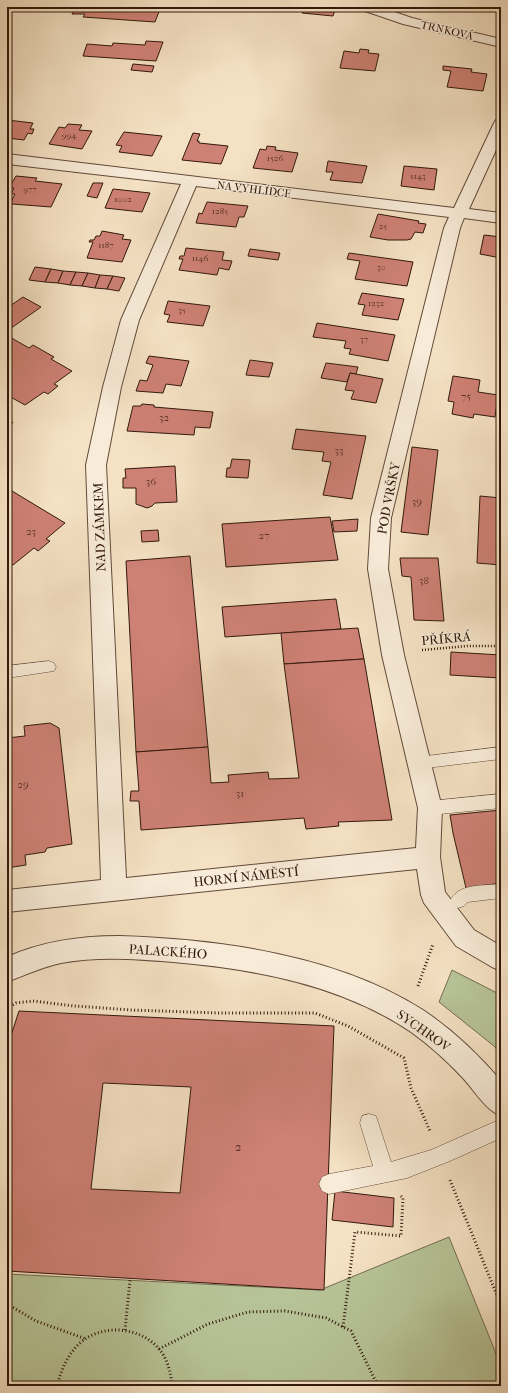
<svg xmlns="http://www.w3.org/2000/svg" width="508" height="1393" viewBox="0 0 508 1393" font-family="'IM FELL French Canon',serif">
<rect width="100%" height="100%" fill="#f5e2c4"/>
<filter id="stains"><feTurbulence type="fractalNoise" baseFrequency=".005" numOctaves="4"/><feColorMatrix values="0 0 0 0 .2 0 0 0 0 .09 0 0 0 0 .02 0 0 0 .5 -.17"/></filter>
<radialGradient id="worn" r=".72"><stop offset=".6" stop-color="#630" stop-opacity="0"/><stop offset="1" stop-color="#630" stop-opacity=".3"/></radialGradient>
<!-- green -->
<g fill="#b7c497" stroke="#746e51">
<polygon points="452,970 501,995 501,1054 494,1046 439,1002"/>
<polygon points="449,1237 501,1366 501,1386 7,1386 7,1274 320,1290"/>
</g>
<!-- building -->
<g fill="#ce8175" stroke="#32180b" fill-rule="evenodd">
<polygon points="75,7 129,7 160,9 155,22 83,17 85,14 72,14"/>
<polygon points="305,7 336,7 333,16 302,13"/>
<polygon points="146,41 163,42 156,61 83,56 87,44 112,46 113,43 145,45"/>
<polygon points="360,49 369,50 368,53 379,54 375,71 340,68 344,51 359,53"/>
<polygon points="133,64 154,66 152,72 131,70"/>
<polygon points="443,66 472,69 471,72 487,74 483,91 447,87 451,71 443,70"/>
<polygon points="7,120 33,123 30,129 34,129 32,134 28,133 24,140 7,138"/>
<polygon points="68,124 82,125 79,130 92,131 82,149 49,144 59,127 65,128"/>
<polygon points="124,132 162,136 152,156 119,152 122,146 116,145"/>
<polygon points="193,133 200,134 197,141 199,141 199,143 228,146 221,164 182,160"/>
<polygon points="267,146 276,147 275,150 298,153 292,172 253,168 260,149 266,150"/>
<polygon points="328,161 367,166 362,183 330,180 333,172 326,172"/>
<polygon points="404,166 437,169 434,190 401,186"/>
<polygon points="16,176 37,178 35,181 62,184 51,207 12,204 11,202 15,194 11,194 14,188 9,188"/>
<polygon points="93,183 103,183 97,198 87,196"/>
<polygon points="113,189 150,193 142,212 105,208"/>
<polygon points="207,202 248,206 244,217 239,217 236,227 196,223 199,213 202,214"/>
<polygon points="378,214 419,221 418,223 426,224 423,233 415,232 411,239 407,240 388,240 370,237"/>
<polygon points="102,231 124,235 122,239 131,240 122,262 87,258 93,242 89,242 90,240 94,240 96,236 100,236"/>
<polygon points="484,235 501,237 501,258 480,254"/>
<polygon points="186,248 224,252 222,260 232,261 229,270 219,268 217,275 179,270 183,259 179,259 180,256 184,256"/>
<polygon points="250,249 280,253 278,260 248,256"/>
<polygon points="349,253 413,262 407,286 355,279 360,261 347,259"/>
<polygon points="35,267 51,269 45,282 29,280"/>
<polygon points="51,269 63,271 58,283 45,282"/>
<polygon points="63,271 76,272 70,285 58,283"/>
<polygon points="76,272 88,273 82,286 70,285"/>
<polygon points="88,273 100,275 95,288 82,286"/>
<polygon points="100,275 113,276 107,289 95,288"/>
<polygon points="113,276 125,278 119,291 107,289"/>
<polygon points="362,293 404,299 398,320 362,315 365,305 358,304"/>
<polygon points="23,297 41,307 7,331 7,308"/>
<polygon points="168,301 210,306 203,326 167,322 170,315 164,314"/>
<polygon points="317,323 395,335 388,361 349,354 351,349 344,348 346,341 313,337"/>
<polygon points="8,336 29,348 33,345 54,357 51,359 72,371 54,384 58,386 48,394 44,392 25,405 7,395"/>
<polygon points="149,356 189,361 181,386 166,384 163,393 136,391 140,380 147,381 153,365 146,363"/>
<polygon points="250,360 273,363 269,377 246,375"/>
<polygon points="326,363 358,367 356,374 350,373 347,382 321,378"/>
<polygon points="350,373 383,379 376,403 351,399 354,391 345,390"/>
<polygon points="453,376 480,380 478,392 498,395 495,417 474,414 473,418 452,414 454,402 448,401"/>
<polygon points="142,404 154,405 154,407 213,412 210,428 195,427 194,435 127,431 133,406 141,406"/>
<polygon points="296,429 366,436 352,499 323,495 331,462 322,461 324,452 292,449"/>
<polygon points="412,447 438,450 428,535 401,532"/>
<polygon points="232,459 250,460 248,478 226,477 227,468 230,468"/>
<polygon points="175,466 177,502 155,503 152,506 147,508 136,504 136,488 123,488 123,478 126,478 125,469"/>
<polygon points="7,488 65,523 46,539 50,541 38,551 34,548 13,565 7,561"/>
<polygon points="480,496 501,498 501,565 477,563"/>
<polygon points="330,517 338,560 226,567 222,524"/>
<polygon points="358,519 357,531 334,532 332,521"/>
<polygon points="158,530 159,541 142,542 141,531"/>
<polygon points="190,556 208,747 136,752 126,561"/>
<polygon points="400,558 438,558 444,621 414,620 411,577 402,576"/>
<polygon points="336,599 341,629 225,637 222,607"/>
<polygon points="358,628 364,659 284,664 281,633"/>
<polygon points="451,652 501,655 501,682 500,678 450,675"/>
<polygon points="364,659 392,820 338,822 339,826 306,829 304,818 141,830 139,801 130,801 131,791 139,791 136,752 208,747 211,783 229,782 228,775 268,772 269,779 299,778 284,664"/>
<polygon points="50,723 59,728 72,844 47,848 45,852 25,855 26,865 7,868 7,738 25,736 24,726"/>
<polygon points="501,810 501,883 466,888 453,833 450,815"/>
<path d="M19,1011L334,1026L324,1290L7,1271V1048ZM103,1083L191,1087L180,1193L91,1189Z"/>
<polygon points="335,1191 394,1198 393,1227 332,1220"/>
</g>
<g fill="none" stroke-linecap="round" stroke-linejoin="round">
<defs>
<g id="service">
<polygon points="49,661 54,663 56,667 54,671 7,678 7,666"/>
<polygon points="501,747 501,759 418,769 412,768 410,763 412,758 418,757"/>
<polygon points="501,794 501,808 430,815 424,813 422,808 424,803 430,801"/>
<path d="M501,884V898L468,902L464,906L458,908L452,906L450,901C458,883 483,886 501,884Z"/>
<polygon points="369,1114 376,1116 391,1162 431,1150 501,1119 501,1138 450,1161 407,1178 329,1194 322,1191 319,1184 322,1177 329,1174 373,1166 360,1123 362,1116"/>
</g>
<g id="minor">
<polygon points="364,7 380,7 412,18 501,39 501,47 403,24 365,11"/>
<path d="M501,119V139L469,209L501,213V223L464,218L460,228L391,518L388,569L404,655L442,808L440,857L445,892L474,930L501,946V971L492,967L456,946L424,903L421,895L417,869L7,912V890L101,880L86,465L103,387L121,320L181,184L7,164V154L454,208L494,123L496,120ZM196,186L449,217L444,228L371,518L368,569L382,655L418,808L416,848L126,878L106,465L121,387L139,320Z"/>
</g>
<path id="tertiary" d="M119,936C218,939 337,955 423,1010C453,1030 478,1054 501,1081V1116C484,1109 474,1089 461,1076C446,1060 429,1045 411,1032C342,985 255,969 173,962C136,959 98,956 61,963C42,967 25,975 7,982V957C43,941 80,936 119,936Z"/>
</defs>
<!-- service casing -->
<use href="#service" stroke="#634a39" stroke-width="1"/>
<!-- minor casing -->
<use href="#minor" stroke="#634a39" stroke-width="2"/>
<!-- tertiary casing -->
<use href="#tertiary" stroke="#634a39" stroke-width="2"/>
<!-- path-far1 -->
<g stroke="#32180b" stroke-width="2.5" stroke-dasharray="1 2" stroke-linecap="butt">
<polyline points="7,426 14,421"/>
<polyline points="422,650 468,646 501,646"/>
</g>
<!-- path -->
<g stroke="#32180b" stroke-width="3" stroke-dasharray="1 2.5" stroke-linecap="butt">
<polyline points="418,986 433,944"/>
<polyline points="7,1009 16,1003 33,1001 74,1006 131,1010 219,1013 315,1013 348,1026 404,1058 411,1088 430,1131"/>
<polyline points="450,1180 501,1305"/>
<polyline points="7,1304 36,1321 86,1339"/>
<polyline points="343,1327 355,1232 401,1236 403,1198 401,1196"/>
<polyline points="125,1330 130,1280"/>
<polyline points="159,1349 208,1324 248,1312 285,1311 326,1318 351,1331 378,1386"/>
<path d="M57,1386C61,1370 68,1354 80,1343C105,1321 148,1328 164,1356C169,1366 171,1375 172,1386"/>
</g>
<!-- service -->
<use href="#service" fill="#f8ecd9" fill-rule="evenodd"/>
<!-- minor -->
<use href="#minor" fill="#f8ecd9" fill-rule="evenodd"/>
<!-- tertiary -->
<use href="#tertiary" fill="#f8ecd9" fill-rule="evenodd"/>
</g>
<g text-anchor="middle" stroke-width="3" stroke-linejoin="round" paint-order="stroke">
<!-- far-number labels -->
<g font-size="9" fill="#593226">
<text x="69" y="138">994</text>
<text x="275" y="161">1526</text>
<text x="418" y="179">1143</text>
<text x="30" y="192">977</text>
<text x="123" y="202">1002</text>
<text x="220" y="214">1285</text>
<text x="383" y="229">25</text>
<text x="106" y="248">1187</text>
<text x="200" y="261">1146</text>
<text x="381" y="270">30</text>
<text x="376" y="306">1232</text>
<text x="182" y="313">35</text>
<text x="364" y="342">37</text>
</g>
<!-- far-street labels -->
<g font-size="11" fill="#32180b" stroke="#f8ecd9">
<text transform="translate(447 30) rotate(13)" y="4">TRNKOVÁ</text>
<text transform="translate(254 189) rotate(7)" y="4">NA VYHLÍDCE</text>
</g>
<!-- number labels -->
<g font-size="11" fill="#593226">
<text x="466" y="400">75</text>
<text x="164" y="421">32</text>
<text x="339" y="454">33</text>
<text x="151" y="485">36</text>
<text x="417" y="505">39</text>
<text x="31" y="535">23</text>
<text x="264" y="539">27</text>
<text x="424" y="584">38</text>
<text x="23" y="788">29</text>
<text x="240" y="797">31</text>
</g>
<!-- street labels -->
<g font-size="13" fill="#32180b" stroke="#f8ecd9">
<text transform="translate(388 498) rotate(-79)" y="5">POD VRŠKY</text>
<text transform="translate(99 527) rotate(-92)" y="5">NAD ZÁMKEM</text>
<text transform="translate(446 638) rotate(-5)" y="5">PŘÍKRÁ</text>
<text transform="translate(246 876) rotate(-6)" y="5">HORNÍ NÁMĚSTÍ</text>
<text transform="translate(168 951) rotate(4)" y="5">PALACKÉHO</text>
<text transform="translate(424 1030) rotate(35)" y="5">SYCHROV</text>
</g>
<!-- near-number labels -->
<g font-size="13" fill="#593226">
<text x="238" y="1151">2</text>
</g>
</g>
<!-- margin -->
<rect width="508" height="1393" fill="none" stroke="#f5e2c4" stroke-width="24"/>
<rect x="8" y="8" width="492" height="1377" fill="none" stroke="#32180b" stroke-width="2"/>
<rect x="12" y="12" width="484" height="1369" fill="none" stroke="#32180b"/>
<rect width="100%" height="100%" filter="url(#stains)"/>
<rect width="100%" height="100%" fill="url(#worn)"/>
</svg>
